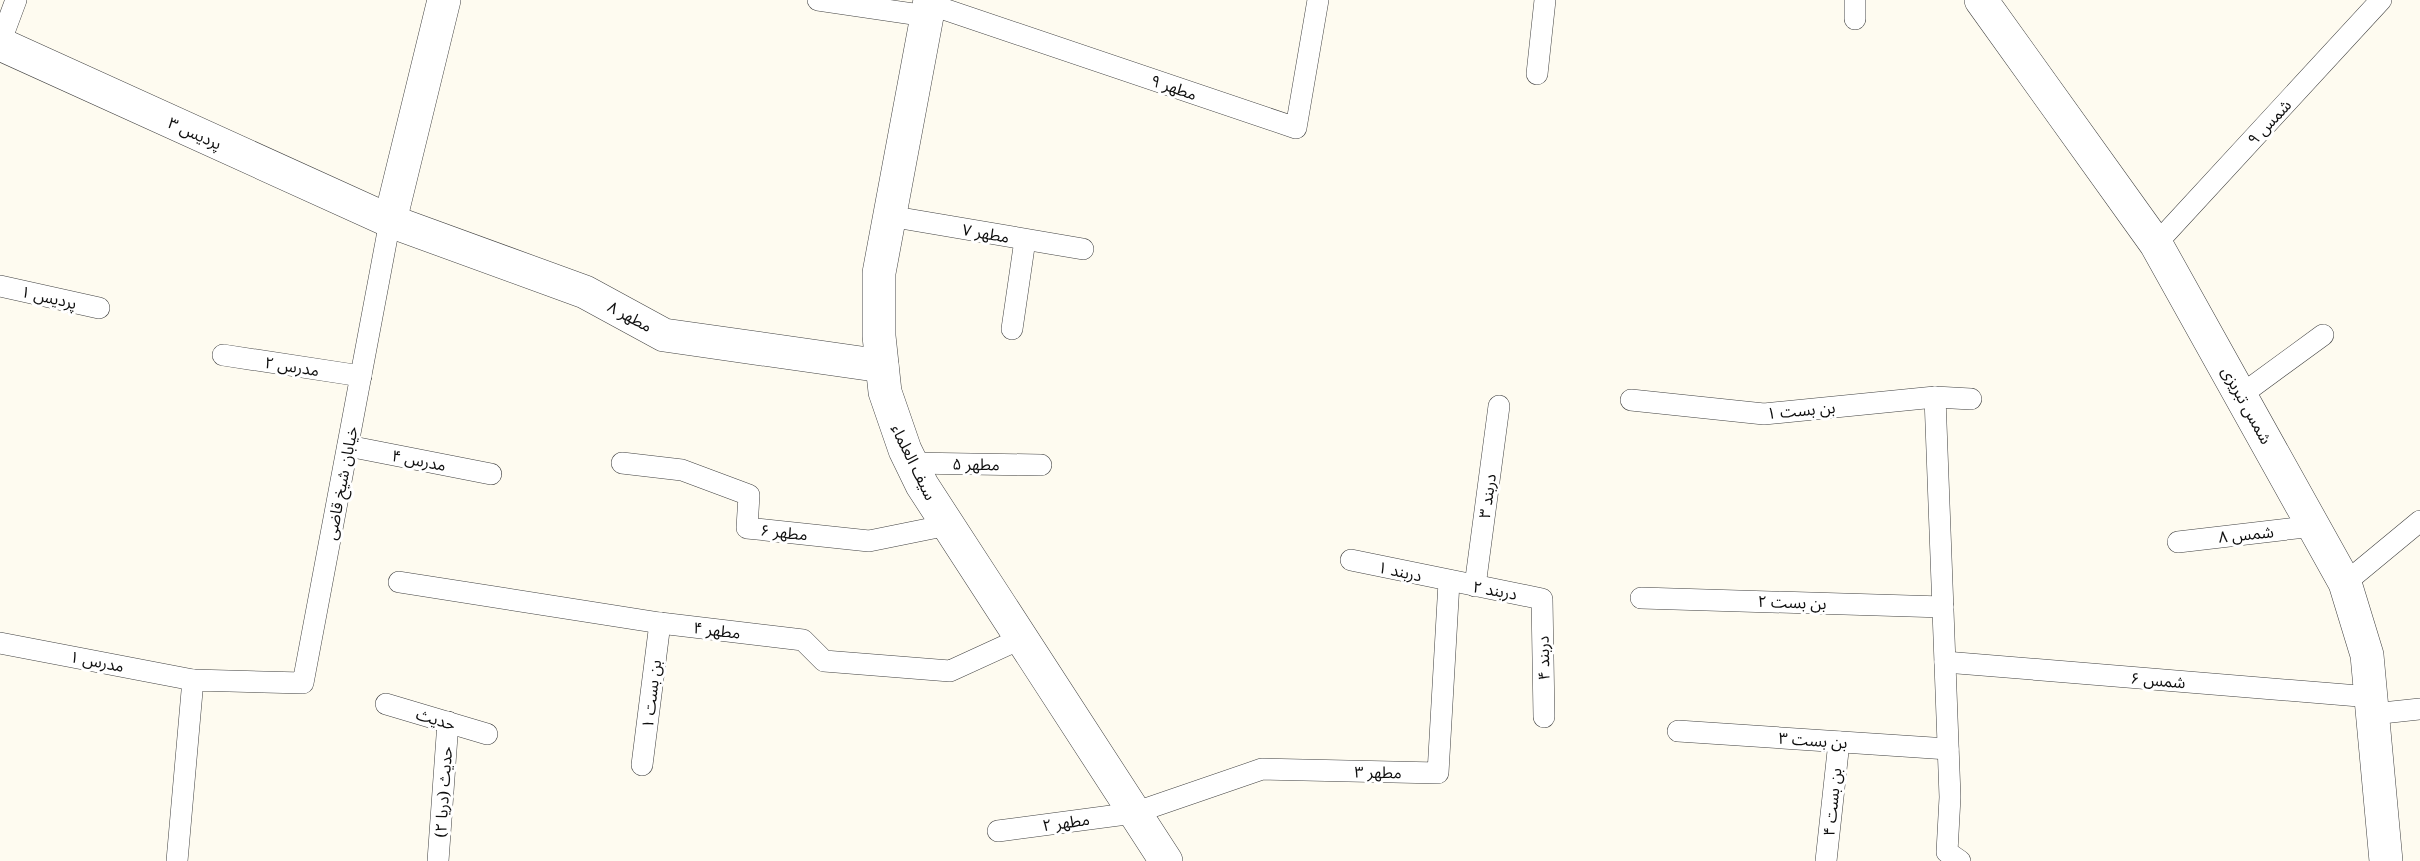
<svg xmlns="http://www.w3.org/2000/svg" width="2420" height="861" viewBox="0 0 2420 861" font-family="'Noto Serif','Noto Sans Arabic',serif">
<rect width="100%" height="100%" fill="#fefbf0"/>
<g fill="none" stroke-linecap="round" stroke-linejoin="round">
<defs>
<g id="lane">
<polyline points="818,0 927,16"/>
<polyline points="929,4 1296,128 1318,0"/>
<polyline points="1855,19 1855,0"/>
<polyline points="0,43 16,0"/>
<polyline points="1537,74 1545,0"/>
<polyline points="889,216 1083,249"/>
<polyline points="2156,244 2381,0"/>
<polyline points="0,286 99,308"/>
<polyline points="1012,329 1025,240"/>
<polyline points="223,355 361,376"/>
<polyline points="2241,395 2323,335"/>
<polyline points="1935,397 1950,797 1947,852 1960,861"/>
<polyline points="1631,400 1764,414 1935,397 1971,399"/>
<polyline points="348,446 491,474"/>
<polyline points="622,463 682,470 749,495 747,528 869,541 948,525"/>
<polyline points="910,463 1041,465"/>
<polyline points="2178,542 2314,526"/>
<polyline points="1351,560 1542,599 1544,717"/>
<polyline points="399,582 660,623 803,640 824,661 950,671 1022,638"/>
<polyline points="2345,583 2420,521"/>
<polyline points="1475,586 1499,406"/>
<polyline points="1641,598 1943,607"/>
<polyline points="0,643 193,680"/>
<polyline points="1945,662 2371,697"/>
<polyline points="386,704 487,734"/>
<polyline points="2373,714 2420,709"/>
<polyline points="1678,731 1948,749"/>
<polyline points="642,765 660,623"/>
<polyline points="998,831 1134,813 1262,769 1438,773 1449,582"/>
<polyline points="177,861 193,680 303,683 390,221"/>
<polyline points="438,861 448,722"/>
<polyline points="1826,861 1839,742"/>
</g>
<g id="street">
<polyline points="930,0 879,273 879,336 885,392 905,450 922,485 1166,861"/>
<polyline points="1981,0 2156,244 2345,583 2367,655 2386,861"/>
<polyline points="0,44 390,221 585,292 664,335 882,366"/>
<polyline points="390,221 444,0"/>
</g>
</defs>
<!-- lane casing -->
<use href="#lane" stroke="#414141" stroke-width="22"/>
<!-- street casing -->
<use href="#street" stroke="#414141" stroke-width="34"/>
<!-- lane -->
<use href="#lane" stroke="#fff" stroke-width="21"/>
<!-- street -->
<use href="#street" stroke="#fff" stroke-width="33"/>
</g>
<g text-anchor="middle" stroke-width="6" stroke-linejoin="round" paint-order="stroke">
<!-- street labels -->
<g font-size="16" fill="#0e0e0e" stroke="#fff">
<text transform="translate(1174 87) rotate(19)" y="6">مطهر ۹</text>
<text transform="translate(2269 122) rotate(-47)" y="6">شمس ۹</text>
<text transform="translate(195 133) rotate(24)" y="6">پردیس ۳</text>
<text transform="translate(986 233) rotate(10)" y="6">مطهر ۷</text>
<text transform="translate(49 297) rotate(13)" y="6">پردیس ۱</text>
<text transform="translate(630 316) rotate(28)" y="6">مطهر ۸</text>
<text transform="translate(292 366) rotate(9)" y="6">مدرس ۲</text>
<text transform="translate(2247 405) rotate(61)" y="6">شمس تبریزی</text>
<text transform="translate(1801 410) rotate(-5)" y="6">بن بست ۱</text>
<text transform="translate(419 460) rotate(11)" y="6">مدرس ۴</text>
<text transform="translate(914 462) rotate(64)" y="6">سیف العلماء</text>
<text transform="translate(976 464) rotate(1)" y="6">مطهر ۵</text>
<text transform="translate(341 483) rotate(-79)" y="6">خیابان شیخ قاضی</text>
<text transform="translate(1487 496) rotate(-82)" y="6">دربند ۳</text>
<text transform="translate(784 532) rotate(6)" y="6">مطهر ۶</text>
<text transform="translate(2246 534) rotate(-6)" y="6">شمس ۸</text>
<text transform="translate(1400 571) rotate(12)" y="6">دربند ۱</text>
<text transform="translate(1495 590) rotate(10)" y="6">دربند ۲</text>
<text transform="translate(1792 602) rotate(2)" y="6">بن بست ۲</text>
<text transform="translate(717 630) rotate(7)" y="6">مطهر ۴</text>
<text transform="translate(1543 658) rotate(-91)" y="6">دربند ۴</text>
<text transform="translate(97 661) rotate(11)" y="6">مدرس ۱</text>
<text transform="translate(2158 680) rotate(5)" y="6">شمس ۶</text>
<text transform="translate(651 694) rotate(-83)" y="6">بن بست ۱</text>
<text transform="translate(436 719) rotate(17)" y="6">حدیث</text>
<text transform="translate(1813 740) rotate(4)" y="6">بن بست ۳</text>
<text transform="translate(1378 772) rotate(1)" y="6">مطهر ۳</text>
<text transform="translate(443 792) rotate(-86)" y="6">حدیث (دریا ۲)</text>
<text transform="translate(1832 802) rotate(-84)" y="6">بن بست ۴</text>
<text transform="translate(1066 822) rotate(-8)" y="6">مطهر ۲</text>
</g>
</g>
</svg>
